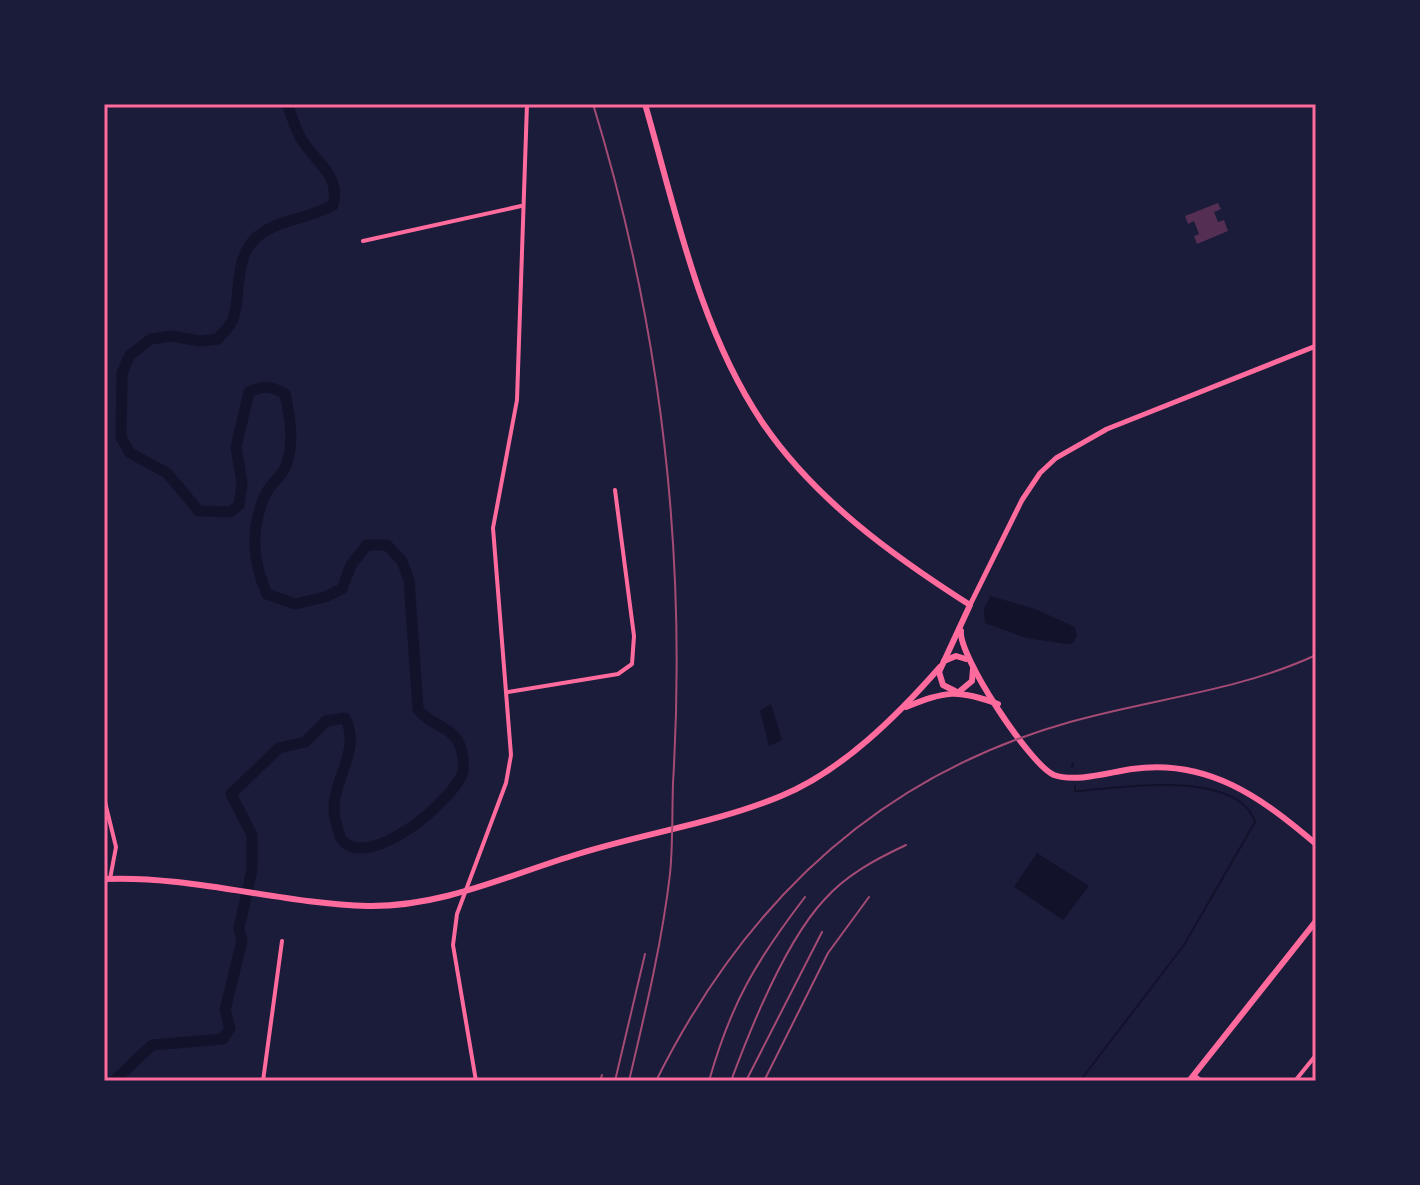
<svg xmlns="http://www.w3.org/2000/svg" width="1420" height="1185" viewBox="0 0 1420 1185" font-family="'Libre Baskerville',serif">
<rect width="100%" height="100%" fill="#1b1b3a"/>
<!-- water -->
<g fill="#12122b">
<polygon points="990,596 1035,609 1075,627 1077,636 1073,643 1067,644 1026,638 985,623 984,609"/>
<polygon points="771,704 782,740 769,746 760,711"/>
<polygon points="1037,853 1089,886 1063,920 1014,887"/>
</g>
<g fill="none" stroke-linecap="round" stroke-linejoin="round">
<!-- stream -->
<g stroke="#12122b" stroke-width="2">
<polyline points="1072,767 1073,763"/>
<path d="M1075,786V791H1080C1120,787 1238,769 1255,822L1184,945L1080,1081"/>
</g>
<!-- river -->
<path stroke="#12122b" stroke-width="11" d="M114,1081L152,1045L223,1039L230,1028L225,1010L242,941L239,928L252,870V835L231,794L279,748L305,742L326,721L345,718C364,754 325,785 336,823C338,828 339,836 342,840C369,872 454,800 463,772C464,765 463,754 461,748C453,725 431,727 418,709L409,580L402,561L387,545H367L351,565L342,589L325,597L295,604L267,594C252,560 250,528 266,493C271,484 280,477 285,468C295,446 290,417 285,394C272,386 264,385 249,392L236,447L242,483L239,505L230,512L199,511L167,473L130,453L121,437L122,373L130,355L151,339L172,336L200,341L218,339C223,333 230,326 233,319C242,291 233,257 258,236C281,218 309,219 333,205C341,175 316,163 302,140C295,129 292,116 287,104"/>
</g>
<!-- building -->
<polygon fill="#542f53" points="1218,203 1221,209 1214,212 1218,222 1224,220 1228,231 1197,244 1194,236 1199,234 1194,221 1188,224 1185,216"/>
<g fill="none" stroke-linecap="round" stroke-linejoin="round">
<!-- minor -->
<g stroke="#ff6b9d" stroke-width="4">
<polyline points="363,241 521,206"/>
<polyline points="508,692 618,674 632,664 634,636 615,490"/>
<polyline points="104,798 116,847 110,879"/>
<polyline points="1194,1075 1202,1081"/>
<polyline points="263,1081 282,941"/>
<polyline points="476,1081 453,945 457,914 506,783 511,755 493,528 517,400 527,104"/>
<polyline points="1295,1081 1316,1055"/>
</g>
<!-- secondary -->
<polyline stroke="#ff6b9d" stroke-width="5" points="970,605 1022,500 1040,473 1056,458 1107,429 1316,346"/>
<!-- primary -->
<g stroke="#ff6b9d" stroke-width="6">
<path d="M645,104C676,211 699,328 762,422C814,499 893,556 970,605L939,672L943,685L955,691"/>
<path d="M961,631C958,655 1030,765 1054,775C1076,783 1110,772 1132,769C1208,758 1262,798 1316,844"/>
<polyline points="944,661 956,656 966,659"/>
<polyline points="960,691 972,681 973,669"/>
<path d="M906,707C946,691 957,689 998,704"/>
<path d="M104,879C191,875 282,904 368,906C443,907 508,875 578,854C645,833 716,823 781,796C842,771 897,716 940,667"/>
<polyline points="1189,1081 1316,921"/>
</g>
<!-- rail -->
<g stroke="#a44b75" stroke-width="2">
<path d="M593,104C661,325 687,552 673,783C672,813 673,844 670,874C662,943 645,1013 629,1081"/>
<polyline points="600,1081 602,1075"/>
<polyline points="615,1081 645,954"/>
<path d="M656,1081C744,904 877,776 1070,722C1151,699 1239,691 1316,655"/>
<path d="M709,1081C731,1003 756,961 805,897"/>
<path d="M731,1081C751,1027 785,942 824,900C846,875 876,859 906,845"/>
<polyline points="746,1081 822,932"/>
<polyline points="764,1081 828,953 869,897"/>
</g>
</g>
<!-- border -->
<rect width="1420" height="1185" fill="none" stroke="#1b1b3a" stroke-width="212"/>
<rect x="106" y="106" width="1208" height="973" fill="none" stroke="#ff6b9d" stroke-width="3"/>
</svg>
